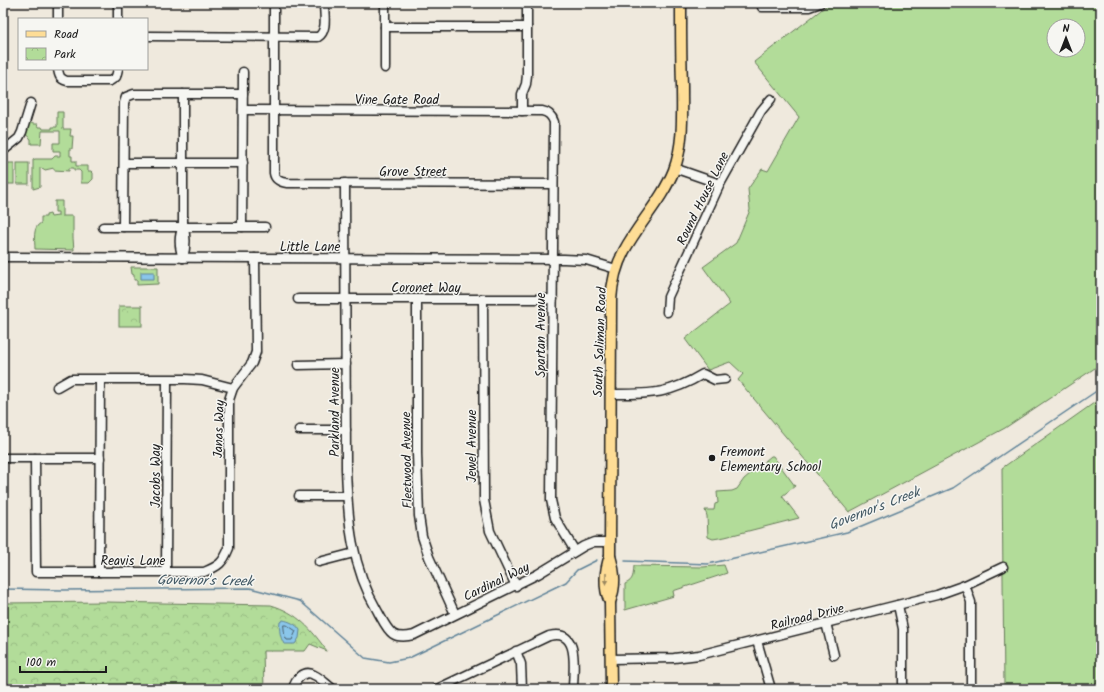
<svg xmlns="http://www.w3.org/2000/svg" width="1104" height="692" viewBox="0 0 1104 692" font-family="Kalam,sans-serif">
<defs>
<pattern id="park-crowns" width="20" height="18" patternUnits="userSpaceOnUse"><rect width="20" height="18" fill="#b2dc99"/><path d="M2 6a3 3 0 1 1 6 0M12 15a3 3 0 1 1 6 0" fill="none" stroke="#98bc83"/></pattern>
</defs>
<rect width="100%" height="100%" fill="#efe9dd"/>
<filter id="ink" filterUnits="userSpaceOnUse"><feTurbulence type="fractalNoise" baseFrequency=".025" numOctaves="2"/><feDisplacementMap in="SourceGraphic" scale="8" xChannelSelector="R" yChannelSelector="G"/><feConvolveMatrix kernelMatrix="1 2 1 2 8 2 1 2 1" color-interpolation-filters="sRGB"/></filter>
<g filter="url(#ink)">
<!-- grass -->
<g fill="#b2dc99" stroke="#677c5a" fill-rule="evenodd">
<path d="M830,3H1101V364L1005,428L849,512L738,380L743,374L730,362L708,370L685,339L730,304L703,267L736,243L750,210L748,189L762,169L768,171L799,117L754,62ZM1054,26H1078V50H1054Z"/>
<polygon points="57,112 63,112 63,129 71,129 70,136 73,136 72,149 70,149 70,156 72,156 72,161 76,161 76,166 88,166 88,171 91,171 93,173 93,179 89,183 81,183 81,172 79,170 74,170 74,168 69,168 69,171 54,170 54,168 45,170 44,169 40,168 40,187 33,189 33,160 35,159 52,159 55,156 60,156 60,151 53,151 53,143 60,143 60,131 42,131 41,144 31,144 31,139 24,133 28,121 33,124 37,124 38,127 42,127 43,129 52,129 52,127 57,127"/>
<rect x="4" y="163" width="10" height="21"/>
<rect x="17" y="163" width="12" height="21"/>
<path d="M55,201H62V216H73V238L74,250L35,249C35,241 32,227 41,223V217H46V215L50,214L51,217L58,216V212H55Z"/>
<polygon points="131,267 158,267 158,284 137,285 137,280 134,280 134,275 132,274"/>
<polygon points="1101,398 1101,689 1004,689 1002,468"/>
<polygon points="771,456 773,456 795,486 782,496 799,518 725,537 713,539 708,537 707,516 705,510 714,510 715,504 718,503 717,492 732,491 737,489 744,479"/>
<path d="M724,565L727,573L673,591L674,596L625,610V584C634,580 633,575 634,566L703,567Z"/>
</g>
<!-- park -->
<g fill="url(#park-crowns)" stroke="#677c5a">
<rect x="119" y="306" width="23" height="20"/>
<path d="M106,602L271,605C298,613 311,629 327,651L310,644L305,651H263L264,689H3V603Z"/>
</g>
<!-- water -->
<g fill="#8ac6ea" stroke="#5e8298">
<rect x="141" y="272" width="13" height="7"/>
<path d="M283,620C289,621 296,624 300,630L299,638L295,644H284C280,637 279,630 280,622Z"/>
</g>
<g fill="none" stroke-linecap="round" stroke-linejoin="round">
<!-- shore -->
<polygon stroke="#48606e" stroke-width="1" points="284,625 287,625 296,631 292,640 287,640 285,637"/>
<!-- stream -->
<g stroke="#5e8298" stroke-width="1.5">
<polyline points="625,561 708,564 847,532 953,488 1101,388"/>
<polyline points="3,589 64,590 250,588 300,601 365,658 389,662 409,658 566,582 577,570 597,560"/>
</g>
<defs>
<g id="minor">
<path d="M274,3V173C275,180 280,182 287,183L553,184"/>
<polyline points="385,3 385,68"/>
<polyline points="762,7 809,7 820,3"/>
<polyline points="58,19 58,3"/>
<polyline points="118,19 118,3"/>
<polyline points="385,27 527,27"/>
<path d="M147,36L318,37C328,31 324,14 324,3"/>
<path d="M58,69C59,76 60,79 67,81H110L116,77L118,69"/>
<path d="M243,110L542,111C548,112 552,116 554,122L551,500L555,518L575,551"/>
<polyline points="522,111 522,94 526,84 527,75 527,3"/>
<polyline points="3,151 19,138 22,132 31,103"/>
<polyline points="124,163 243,163"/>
<polyline points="674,168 720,184"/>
<path d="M345,183L346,469C348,521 351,566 378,612C388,630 391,641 414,635L538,574L584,546L594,542H610"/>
<polyline points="103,227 265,227"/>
<polyline points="123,227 124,103 126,97 134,94 243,94"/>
<polyline points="242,227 243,72"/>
<polyline points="3,257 564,259 586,260 616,269"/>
<path d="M183,258C186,247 187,237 183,227V94"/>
<path d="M183,258C179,247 178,237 183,227"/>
<polyline points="298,299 553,299"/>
<polyline points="417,299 417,453 419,516 422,536 429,557 455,614"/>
<polyline points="483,299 484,500 490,531 516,586"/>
<polyline points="667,312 668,297 720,184 761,111 771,99"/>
<polyline points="298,365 346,364"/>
<polyline points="57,387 71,379 185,379 202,380 233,388"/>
<path d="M610,394C650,394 668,395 703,374L715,380L725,379"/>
<polyline points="299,430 346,430"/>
<polyline points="3,458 100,458"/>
<path d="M35,458L36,572H204C219,566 223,563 229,548V400L233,388L252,363L256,352L255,258"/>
<polyline points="299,496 347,496"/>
<polyline points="319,562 354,553"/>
<polyline points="99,572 100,380"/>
<polyline points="166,573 167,380"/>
<polyline points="965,585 971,602 971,689"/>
<polyline points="898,605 903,629 903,689"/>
<polyline points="826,623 834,655"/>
<polyline points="757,641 771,689"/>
<polyline points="516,651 521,664 522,689"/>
<polyline points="611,659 674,658 699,655 937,595 965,585 1003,567"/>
<path d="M293,689C295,680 304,669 314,675C321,678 327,685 333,689"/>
<path d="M437,689L549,636C581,628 573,670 573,689"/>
</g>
<g id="major">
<path d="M610,556C605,570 603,588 610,602"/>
<path d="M611,689L610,602C616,585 615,573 610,556L611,300C612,283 616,266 624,251C639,223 662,200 674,170C684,143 682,114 682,85C681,58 681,30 681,3"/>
</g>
</defs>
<!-- minor casing -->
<use href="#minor" stroke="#1c1c1c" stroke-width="11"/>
<!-- major casing -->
<use href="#major" stroke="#1c1c1c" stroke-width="13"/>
<!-- minor -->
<use href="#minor" stroke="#f6f6f2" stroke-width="8"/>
<!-- major -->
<use href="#major" stroke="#fedd96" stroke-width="10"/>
</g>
<!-- one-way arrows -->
<defs><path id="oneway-solid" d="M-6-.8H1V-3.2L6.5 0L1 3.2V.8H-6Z"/></defs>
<use fill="#98865f" href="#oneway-solid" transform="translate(606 579) rotate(90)"/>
</g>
<!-- markers -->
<circle fill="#1c1c1c" stroke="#f6f6f2" stroke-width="1.5" cx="712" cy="458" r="4"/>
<g text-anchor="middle" stroke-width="3" stroke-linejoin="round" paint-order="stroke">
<!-- street labels -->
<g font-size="13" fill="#1c1c1c" stroke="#f6f6f2">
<text x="397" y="104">Vine Gate Road</text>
<text x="413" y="176">Grove Street</text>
<text transform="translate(702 198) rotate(-64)" y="5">Round House Lane</text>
<text x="310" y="251">Little Lane</text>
<text x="426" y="292">Coronet Way</text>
<text transform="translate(540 335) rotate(-90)" y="5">Spartan Avenue</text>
<text transform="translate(599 342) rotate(-88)" y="5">South Saliman Road</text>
<text transform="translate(334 412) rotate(-90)" y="5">Parkland Avenue</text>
<text transform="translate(218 429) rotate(-88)" y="5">Janas Way</text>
<text transform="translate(471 446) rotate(-90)" y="5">Jewel Avenue</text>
<text transform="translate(406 460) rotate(-91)" y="5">Fleetwood Avenue</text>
<text transform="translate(155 476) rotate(-90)" y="5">Jacobs Way</text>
<text x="133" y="565">Reavis Lane</text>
<text transform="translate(496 581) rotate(-26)" y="5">Cardinal Way</text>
<text transform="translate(807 616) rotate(-14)" y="5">Railroad Drive</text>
</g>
<!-- poi labels -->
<g font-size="13" fill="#1c1c1c" stroke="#f6f6f2" text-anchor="start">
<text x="720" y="456">Fremont<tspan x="720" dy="15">Elementary School</tspan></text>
</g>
<!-- water labels -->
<g font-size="14" font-style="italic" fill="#425864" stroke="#f6f6f2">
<text transform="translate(874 508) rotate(-21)" y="5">Governor's Creek</text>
<text transform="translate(205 580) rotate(1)" y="5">Governor's Creek</text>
</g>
</g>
<!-- margin -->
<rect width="1104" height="692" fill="none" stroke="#f6f6f2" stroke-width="16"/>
<rect x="8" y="8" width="1088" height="676" fill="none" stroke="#1c1c1c" stroke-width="1.5" filter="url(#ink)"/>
<!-- legend -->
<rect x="18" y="18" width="130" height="52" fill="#f6f6f2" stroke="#9f9f9c"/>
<rect x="26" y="31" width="20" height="6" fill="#fedd96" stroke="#9f9f9c"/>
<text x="54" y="38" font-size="12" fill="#1c1c1c">Road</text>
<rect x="26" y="48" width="20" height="12" fill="url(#park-crowns)" stroke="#9f9f9c"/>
<text x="54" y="58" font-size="12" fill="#1c1c1c">Park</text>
<!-- north arrow -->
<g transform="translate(1066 38)"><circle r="19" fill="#f6f6f2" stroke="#9f9f9c"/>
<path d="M0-3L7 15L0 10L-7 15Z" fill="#1c1c1c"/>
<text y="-6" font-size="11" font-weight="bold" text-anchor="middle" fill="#1c1c1c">N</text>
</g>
<!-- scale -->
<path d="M20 666v6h86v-6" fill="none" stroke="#1c1c1c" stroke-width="2"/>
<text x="26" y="666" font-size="12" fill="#1c1c1c" stroke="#f6f6f2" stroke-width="3" paint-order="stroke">100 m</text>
</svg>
